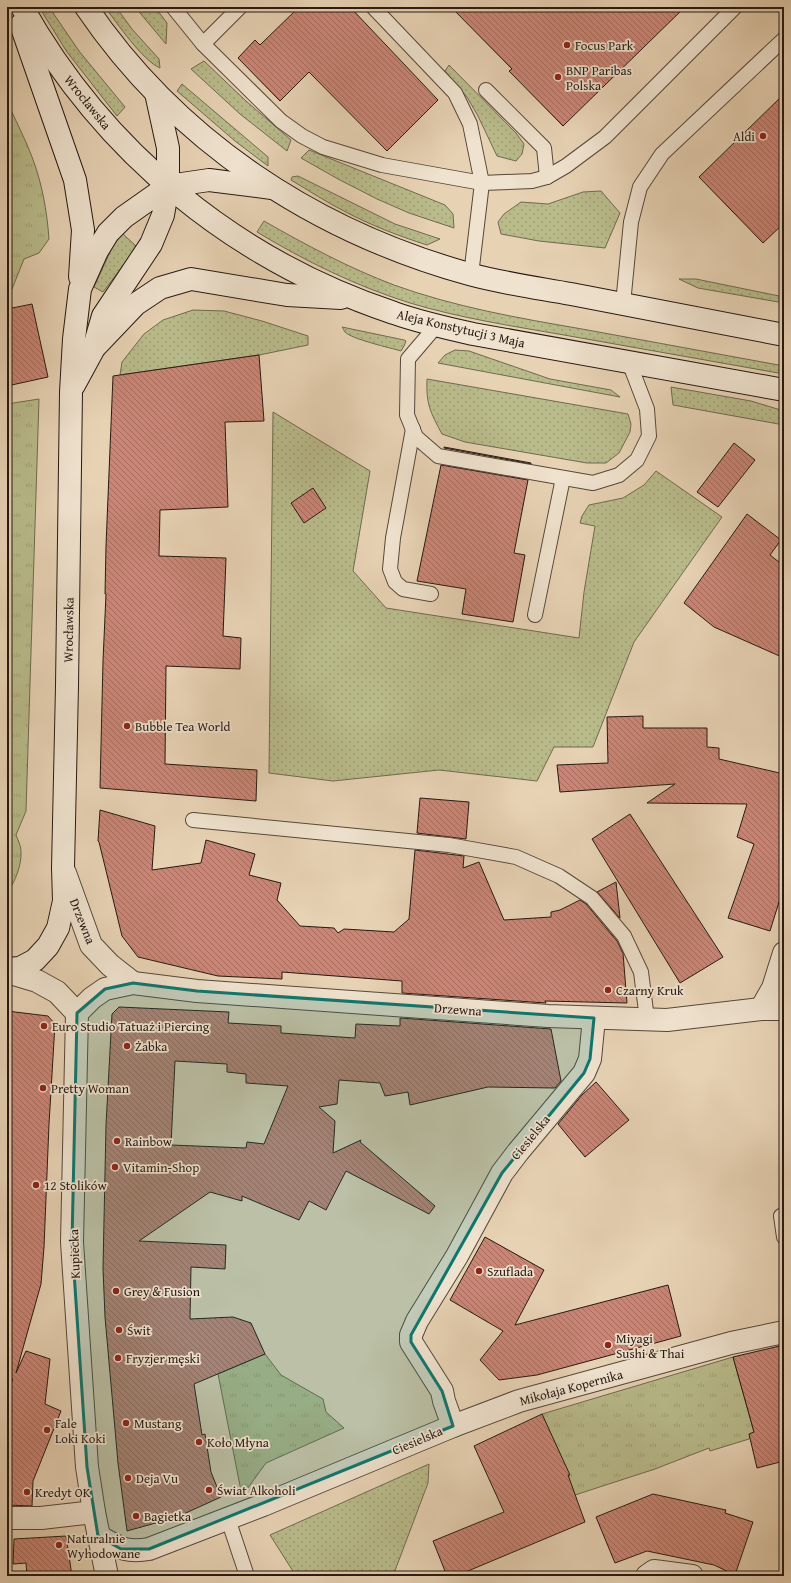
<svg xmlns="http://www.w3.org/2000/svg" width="791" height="1583" viewBox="0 0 791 1583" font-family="'Gentium Book Plus',serif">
<defs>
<pattern id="grass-dots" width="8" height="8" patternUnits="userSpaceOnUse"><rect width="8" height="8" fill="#b9bb8b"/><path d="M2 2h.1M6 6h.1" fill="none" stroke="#9fa077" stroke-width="1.8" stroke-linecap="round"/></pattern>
<pattern id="park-tufts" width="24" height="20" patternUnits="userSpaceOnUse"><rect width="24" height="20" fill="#b9bb8b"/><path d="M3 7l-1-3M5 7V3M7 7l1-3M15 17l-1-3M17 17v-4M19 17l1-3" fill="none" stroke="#9fa077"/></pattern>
<pattern id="building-back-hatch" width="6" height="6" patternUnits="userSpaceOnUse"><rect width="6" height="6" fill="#cb8575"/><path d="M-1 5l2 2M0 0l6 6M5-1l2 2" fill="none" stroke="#a56c5f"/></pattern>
</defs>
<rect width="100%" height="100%" fill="#e7d2b4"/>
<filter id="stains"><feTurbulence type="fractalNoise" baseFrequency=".005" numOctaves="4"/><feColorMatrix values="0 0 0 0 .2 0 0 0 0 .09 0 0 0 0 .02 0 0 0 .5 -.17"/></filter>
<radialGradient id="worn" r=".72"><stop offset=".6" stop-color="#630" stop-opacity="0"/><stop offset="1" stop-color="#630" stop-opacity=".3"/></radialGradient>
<!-- grass -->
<g fill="url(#grass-dots)" stroke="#706a4f">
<polygon points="39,7 49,7 79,51 125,107 117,116 67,52"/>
<path d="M105,7H116L132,29L159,59L160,68C142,60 117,23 105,7Z"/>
<polygon points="135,7 155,7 167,23 166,44"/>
<polygon points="204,61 246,101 291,140 287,151 240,114 191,69"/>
<polygon points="449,65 516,133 524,144 522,154 516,161 497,156 478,116 467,97 445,71"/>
<polygon points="182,84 268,157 268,166 235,141 177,91"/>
<polygon points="309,150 445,205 453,214 454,228 409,213 377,199 338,179 301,158"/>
<path d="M298,176L395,224L440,239L427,245C399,236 370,225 344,211C326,202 308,190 291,180L292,177Z"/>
<polygon points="601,191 620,213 605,248 539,241 501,234 498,222 504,214 521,202 548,204 583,192"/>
<path d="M264,221C306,245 349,268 394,285C455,307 518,318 582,329C649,341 717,354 784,366V374C711,361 637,348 564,335C512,326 460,318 410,303C356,286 305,261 257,232Z"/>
<polygon points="122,233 137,247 103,292 94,287 111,250"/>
<polygon points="679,279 696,279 784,297 784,303 698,288"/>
<polygon points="193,310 224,311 262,321 308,336 308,345 259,355 120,375 122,362 144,334 163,320"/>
<path d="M342,327L404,340L406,341L404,346L401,351C391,348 351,339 345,332C344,331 343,328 342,327Z"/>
<polygon points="455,350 469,351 550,379 611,390 620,397 438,363 445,355"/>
<path d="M427,379L628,414L631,424L630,432L619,453L606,463H587L465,442L442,434C430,412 426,404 427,379Z"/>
<polygon points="671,387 751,401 784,411 784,425 673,405"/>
<polygon points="273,412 370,471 353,571 386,608 579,638 584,592 595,526 580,523 582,516 589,505 623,498 644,485 656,471 722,517 634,642 593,747 554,747 537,781 439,770 333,781 269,773"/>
<polygon points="429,1464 428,1483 393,1576 296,1576 270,1535"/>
</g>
<!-- park -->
<g fill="url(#park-tufts)" stroke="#706a4f">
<path d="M7,101C15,120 25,138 32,157C42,183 47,211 49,239L39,253L24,259L10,294H7Z"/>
<path d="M39,399L26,811L16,835C18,840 21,846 21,851C22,865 15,882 7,893V404Z"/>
<polygon points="265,1354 281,1375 323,1399 326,1412 344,1428 266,1463 242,1496 218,1374"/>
<polygon points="733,1357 754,1432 749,1439 710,1451 709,1448 655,1469 575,1495 568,1480 569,1475 542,1414"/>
</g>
<!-- building -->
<g fill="url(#building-back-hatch)" stroke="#271913" fill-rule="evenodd">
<polygon points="299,7 350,7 438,100 387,151 309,72 280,101 238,58 255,40 260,45"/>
<polygon points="451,7 685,7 563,126 509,71 512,69"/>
<polygon points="784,94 784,223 763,243 699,177"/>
<polygon points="32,304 48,377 7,386 7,309"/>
<polygon points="259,355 264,421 225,422 228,507 160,510 159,556 226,558 223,636 241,638 240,669 166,666 165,764 257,770 256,801 100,788 103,661 106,594 105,594 106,546 113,376"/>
<polygon points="734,443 755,460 718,507 697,492"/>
<polygon points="444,447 531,463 531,464 444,448"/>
<polygon points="441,465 528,480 514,553 525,555 513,622 462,614 466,589 417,581"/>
<polygon points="313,488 326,508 304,523 291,503"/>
<polygon points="747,514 781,540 770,555 784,566 784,658 714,627 684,603"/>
<polygon points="643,716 643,728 707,728 707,747 719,748 719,759 784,774 784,886 770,931 728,918 754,844 737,837 747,804 647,803 675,784 560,792 557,765 608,763 607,717"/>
<polygon points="420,798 469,802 466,839 417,833"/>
<polygon points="100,810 155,826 152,870 201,863 206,840 255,854 249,875 281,883 277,900 300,926 334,928 338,933 344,929 394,932 409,919 415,850 464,856 463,868 479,862 504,920 551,917 551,912 560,910 580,900 586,904 617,941 623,953 627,1003 545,1001 546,1003 402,993 402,981 282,972 282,979 218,976 138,957 122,936 99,842 98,841"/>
<polygon points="630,814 723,957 680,983 592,839"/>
<polygon points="616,882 620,918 597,892"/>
<path d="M119,1007L229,1012L228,1023L281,1026V1033L355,1038L356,1024L400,1026V1018L551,1029L561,1081L555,1088L488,1087L410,1105L408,1092L385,1096L380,1083L339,1080L337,1104L319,1107L335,1121L333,1153L361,1140L360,1142L435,1206L429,1214L346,1171L326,1210L309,1201L299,1220L242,1196V1201L210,1192L139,1241L226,1245L225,1269L191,1267L190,1319L233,1317L251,1323L265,1354L194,1384L202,1435L205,1434L211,1472L221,1497L177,1517L127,1531L118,1463L105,1317L103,1268L106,1125L112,1014ZM175,1061L227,1064V1072L246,1074V1083L288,1086L264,1144L247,1142L246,1148L171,1145Z"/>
<polygon points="7,1011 48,1016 55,1024 49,1124 44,1247 41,1284 16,1373 26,1351 50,1359 45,1404 61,1411 33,1481 32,1506 7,1505 7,1391 13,1379 7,1378"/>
<polygon points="596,1082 629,1120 585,1157 558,1124 582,1095"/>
<polygon points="485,1237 544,1270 515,1325 668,1285 681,1336 537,1375 499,1380 480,1360 503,1331 450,1300"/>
<polygon points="784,1345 784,1461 757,1468 749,1434 754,1432 733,1357"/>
<polygon points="542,1414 570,1475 568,1475 585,1522 456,1576 447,1576 433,1541 504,1512 474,1446"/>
<polygon points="653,1494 726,1510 725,1513 753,1522 735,1575 714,1565 647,1551 615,1563 596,1517"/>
<polygon points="66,1536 72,1576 27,1576 26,1563 13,1564 14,1539"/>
</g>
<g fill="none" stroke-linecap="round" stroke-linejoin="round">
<defs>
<g id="lane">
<polyline points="173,7 203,44 281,121 302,136 323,147 382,165 482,183 532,181 547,177 566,166 605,137 735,7"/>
<polyline points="373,7 455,93 470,124 482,183 471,275"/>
<polyline points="203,44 240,7"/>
<polyline points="486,90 544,148 547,177"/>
<polyline points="623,304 631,222 640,187 662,154 784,39"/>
<polyline points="437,325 408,359 407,415 416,437 438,456 593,483 619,475 637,460 649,436 647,409 629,362"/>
<polyline points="413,429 393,538 390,569 395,582 403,589 431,594"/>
<polyline points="535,615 563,478"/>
<polyline points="193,820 449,845 516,857 559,876 592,898 624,936 641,972 647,1019"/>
<polyline points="784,1214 781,1216 784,1237"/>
<polyline points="228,1519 247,1576"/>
</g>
<g id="street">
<polyline points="65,873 91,945 110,965 133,983"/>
<polyline points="7,972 37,981 57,992 77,1013 72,1242 87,1467 94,1512 107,1576"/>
<polyline points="761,1009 773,988 784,953"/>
<polyline points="77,1013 92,998 105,989 133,983 197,991 548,1016 667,1020 761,1009 784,1009"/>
<polyline points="453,1426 444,1401 442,1391 411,1342 411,1335 417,1321 457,1256 502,1173 518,1152 584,1073 590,1059 594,1018"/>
<polyline points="7,1518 41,1518 94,1512"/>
<path d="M98,1536C118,1547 125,1553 149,1549L263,1505L453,1426L519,1401L731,1343L784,1332"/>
<polyline points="647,1576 654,1571 692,1576"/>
</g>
<g id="secondary">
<path d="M22,7C104,153 235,260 394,313C419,322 446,328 473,334L784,390"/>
<path d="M86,7C177,141 314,231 469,274C501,283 538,288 571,294C642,308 713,321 784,335"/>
<polyline points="21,25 75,180 83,230 80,277"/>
<polyline points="96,346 136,304 160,288 191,279 287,295 341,298"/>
<polyline points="74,385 93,350 103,316 151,244 163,215 168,186 168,148 156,93"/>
<polyline points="7,969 20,968 35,960 48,946 58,928 64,901 63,868 67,686 71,392 74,339 80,289 97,251 108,233 124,217 168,186 209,180 272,188"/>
</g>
</defs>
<!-- lane casing -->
<use href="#lane" stroke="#57473b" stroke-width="16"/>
<!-- street casing -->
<use href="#street" stroke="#57473b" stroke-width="24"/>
<!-- secondary casing -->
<use href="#secondary" stroke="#271913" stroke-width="24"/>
<!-- lane -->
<use href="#lane" stroke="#efe2ce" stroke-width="14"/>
<!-- street -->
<use href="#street" stroke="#efe2ce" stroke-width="22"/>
<!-- secondary -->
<use href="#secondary" stroke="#efe2ce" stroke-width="22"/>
</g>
<!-- marked area -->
<path fill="#0f766e" fill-opacity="0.2" stroke="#0f766e" stroke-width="3" stroke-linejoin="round" d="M133,983L197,991L594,1018L590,1059L584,1073L502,1173L411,1335V1342L442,1391L453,1426L149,1549H121L98,1536L87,1467L72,1242L77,1013L105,989Z"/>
<!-- markers -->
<g fill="#8f2418" stroke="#efe2ce" stroke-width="1.5">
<circle cx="567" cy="45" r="4"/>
<circle cx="558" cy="77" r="4"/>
<circle cx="763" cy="136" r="4"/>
<circle cx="127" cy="726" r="4"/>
<circle cx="608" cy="990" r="4"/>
<circle cx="44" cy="1026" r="4"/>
<circle cx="127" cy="1046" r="4"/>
<circle cx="43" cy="1088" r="4"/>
<circle cx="117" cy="1141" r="4"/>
<circle cx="115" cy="1167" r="4"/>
<circle cx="36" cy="1185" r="4"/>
<circle cx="479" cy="1271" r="4"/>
<circle cx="116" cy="1291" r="4"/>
<circle cx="119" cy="1330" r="4"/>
<circle cx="608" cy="1345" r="4"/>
<circle cx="118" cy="1358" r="4"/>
<circle cx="126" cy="1423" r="4"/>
<circle cx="47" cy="1430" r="4"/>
<circle cx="199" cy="1442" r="4"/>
<circle cx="128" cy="1478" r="4"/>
<circle cx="209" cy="1490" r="4"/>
<circle cx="27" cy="1492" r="4"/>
<circle cx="136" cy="1516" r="4"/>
<circle cx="59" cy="1545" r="4"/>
</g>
<g text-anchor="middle" stroke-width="3.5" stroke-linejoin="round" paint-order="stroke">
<!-- poi labels -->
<g font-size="13" fill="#271913" stroke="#efe2ce" text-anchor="start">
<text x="575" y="50">Focus Park</text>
<text x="566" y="75">BNP Paribas<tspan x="566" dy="15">Polska</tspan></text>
<text x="755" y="141" text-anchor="end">Aldi</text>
<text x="135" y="731">Bubble Tea World</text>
<text x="616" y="995">Czarny Kruk</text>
<text x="52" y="1031">Euro Studio Tatuaż i Piercing</text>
<text x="135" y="1051">Żabka</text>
<text x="51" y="1093">Pretty Woman</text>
<text x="125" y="1146">Rainbow</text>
<text x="123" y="1172">Vitamin-Shop</text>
<text x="44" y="1190">12 Stolików</text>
<text x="487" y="1276">Szuflada</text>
<text x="124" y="1296">Grey &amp; Fusion</text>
<text x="127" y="1335">Świt</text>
<text x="616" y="1343">Miyagi<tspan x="616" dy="15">Sushi &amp; Thai</tspan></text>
<text x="126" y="1363">Fryzjer męski</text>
<text x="55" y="1428">Fale<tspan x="55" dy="15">Loki Koki</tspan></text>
<text x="134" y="1428">Mustang</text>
<text x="207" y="1447">Koło Młyna</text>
<text x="136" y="1483">Deja Vu</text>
<text x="217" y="1495">Świat Alkoholi</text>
<text x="35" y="1497">Kredyt OK</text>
<text x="144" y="1521">Bagietka</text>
<text x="67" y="1543">Naturalnie<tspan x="67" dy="15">Wyhodowane</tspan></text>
</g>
<!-- street labels -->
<g font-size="13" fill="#271913" stroke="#efe2ce">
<text transform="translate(88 102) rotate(51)" y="5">Wrocławska</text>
<text transform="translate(461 328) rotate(13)" y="5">Aleja Konstytucji 3 Maja</text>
<text transform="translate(68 630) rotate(-89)" y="5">Wrocławska</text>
<text transform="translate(83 921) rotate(68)" y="5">Drzewna</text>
<text transform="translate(458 1009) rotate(4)" y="5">Drzewna</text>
<text transform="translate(530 1137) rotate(-51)" y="5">Ciesielska</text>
<text transform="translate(74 1254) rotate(-92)" y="5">Kupiecka</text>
<text transform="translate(571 1387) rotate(-15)" y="5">Mikołaja Kopernika</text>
<text transform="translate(417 1440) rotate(-23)" y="5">Ciesielska</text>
</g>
</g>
<!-- margin -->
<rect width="791" height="1583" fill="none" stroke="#e7d2b4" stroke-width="24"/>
<rect x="8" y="8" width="775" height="1567" fill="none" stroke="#271913" stroke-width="2"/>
<rect x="12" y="12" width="767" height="1559" fill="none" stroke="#271913"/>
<rect width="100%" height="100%" filter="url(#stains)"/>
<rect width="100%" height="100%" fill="url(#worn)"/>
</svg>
